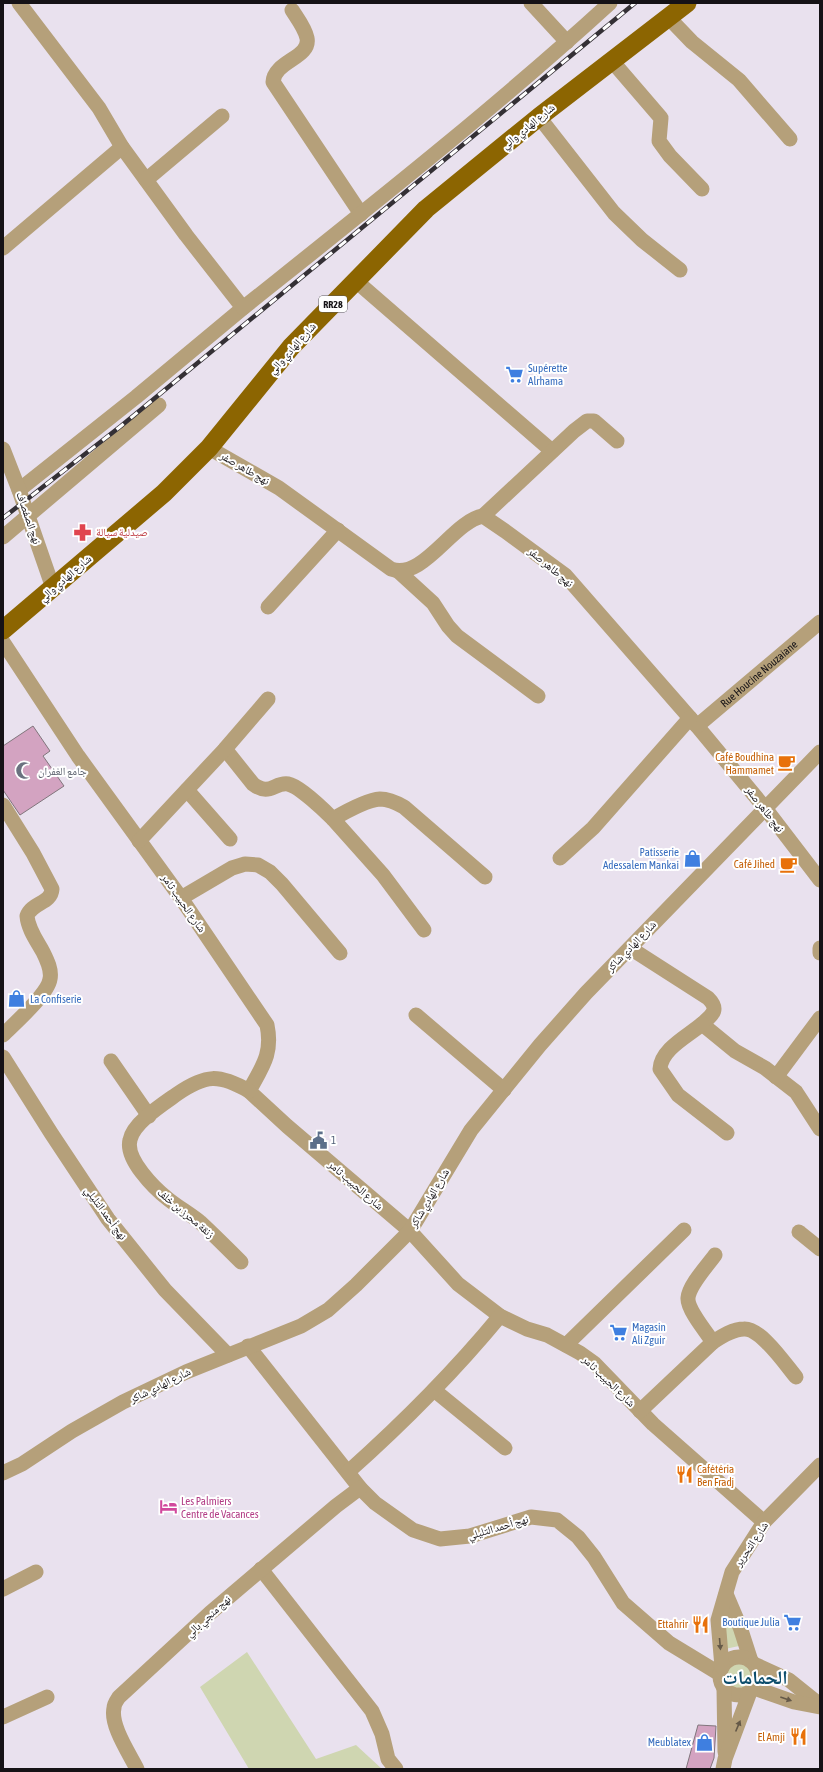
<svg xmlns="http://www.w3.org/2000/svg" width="823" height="1772" viewBox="0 0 823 1772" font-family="'Asap Condensed','Noto Naskh Arabic',sans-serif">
<rect width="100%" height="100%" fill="#e9e1ee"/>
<!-- green -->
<g fill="#cfd6b1">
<polygon points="730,1616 739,1646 725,1649 726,1617"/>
<polygon points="247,1652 316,1759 356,1745 382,1769 249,1769 200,1687"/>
<circle cx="739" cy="1676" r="12"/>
</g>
<!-- building -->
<g fill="#d3a3c1" stroke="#81757c">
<polygon points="33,726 50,751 43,756 64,786 20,815 3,790 3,746"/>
<polygon points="698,1725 716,1726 714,1758 710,1769 686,1769"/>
</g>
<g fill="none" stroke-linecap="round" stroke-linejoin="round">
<!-- minor -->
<g stroke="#b5a07a" stroke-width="15">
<polyline points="19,3 99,108 122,147 186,235 243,308 136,397 19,490"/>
<polyline points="531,3 567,42"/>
<path d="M292,10C297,18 305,28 307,38C311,58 274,61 273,82L361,214"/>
<polyline points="668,17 692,42 739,80 790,139"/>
<polyline points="612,61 661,118 659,141 670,156 702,189"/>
<polyline points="539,117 614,213 642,240 680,270"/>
<polyline points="146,180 222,116"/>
<polyline points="3,248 122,147"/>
<polyline points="356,281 552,451"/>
<path d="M243,308C367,209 493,110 610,3"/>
<path d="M209,448L279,488L391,569C423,581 453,521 483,516L505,531L565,575L697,726L765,808L820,880"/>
<polyline points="3,449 19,490 53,588"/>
<polyline points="483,516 574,431 587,421 594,421 617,441"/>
<polyline points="3,537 159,405"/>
<polyline points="398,571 433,603 448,626 457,636 538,696"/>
<polyline points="268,607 338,530"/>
<path d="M3,642L78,756L181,898L267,1025C273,1054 262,1067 249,1091L287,1126L410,1231L458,1284L500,1316L527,1329L547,1335L580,1353L594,1363L653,1424L764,1522"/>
<path id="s1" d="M697,726L820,622"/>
<path d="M225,749L253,784C270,797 274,782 288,784C299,786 325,811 333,819C345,812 366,800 380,799C389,799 397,803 404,807L485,877"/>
<polyline points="187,790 230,839"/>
<path d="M3,805L33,853L52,889C51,904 32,902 27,916C28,929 37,941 43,952C47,960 52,970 50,979C48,994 15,1023 3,1035"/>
<polyline points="333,819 383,875 424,930"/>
<polyline points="139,841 225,749 268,699"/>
<polyline points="560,858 593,828 690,718"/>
<polyline points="181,898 232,868 245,864 258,865 270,872 282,884 340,953"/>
<path d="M630,948L708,998C720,1010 712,1015 702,1024L735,1051L765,1068L796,1092L820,1129"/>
<polyline points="820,948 820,953"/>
<polyline points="416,1015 504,1090"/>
<path d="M702,1024C688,1036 661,1049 660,1069L678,1095L727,1133"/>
<polyline points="3,1057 51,1133 108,1219 165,1290 228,1355"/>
<polyline points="111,1061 149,1116"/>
<polyline points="776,1077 820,1018"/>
<polyline points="799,1232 820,1249"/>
<path d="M241,1262C228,1249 214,1235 200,1222C190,1214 178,1207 168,1199C154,1188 125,1159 130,1140C133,1123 163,1104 177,1094C206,1074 219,1074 249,1091"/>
<path d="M713,1342C706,1332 687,1309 688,1298C689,1285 708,1265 715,1255"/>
<polyline points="566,1345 684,1230"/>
<polyline points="248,1346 360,1488 375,1503 413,1530 440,1539 470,1536 531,1517 557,1520 578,1537 594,1557 623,1603 669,1643 720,1674"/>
<polyline points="434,1390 505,1448"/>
<path d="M640,1411L713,1342C722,1336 733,1329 744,1329C761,1328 785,1364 796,1377"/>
<path d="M348,1472C403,1423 453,1373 500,1316"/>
<polyline points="3,1473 22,1464 72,1431 123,1402 186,1372 301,1326 328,1310 356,1285 410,1231 471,1130 540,1045 586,993 820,752"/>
<polyline points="261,1569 372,1711 382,1734 388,1759 396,1769"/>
<polyline points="3,1589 36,1572"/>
<polyline points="726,1594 740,1627 751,1661"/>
<circle cx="739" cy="1676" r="19"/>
<polyline points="754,1664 789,1680 820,1705"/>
<polyline points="722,1667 718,1620 732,1572 764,1522 820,1465"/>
<polyline points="724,1688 725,1752"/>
<polyline points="754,1688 794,1702 820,1707"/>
<polyline points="3,1717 47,1697"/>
<path d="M137,1769C129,1753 110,1725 114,1708C114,1704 117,1700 119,1697L210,1613L336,1506L360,1488"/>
<polyline points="723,1769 725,1759 750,1692"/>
</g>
<!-- major -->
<polyline stroke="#8c6501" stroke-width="19" points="3,630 164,493 209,448 291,347 426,209 539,117 687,3"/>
<defs>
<polyline id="rail" points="3,518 121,426 635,3"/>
</defs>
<!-- rail casing -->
<use href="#rail" stroke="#343035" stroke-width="4.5"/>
<!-- rail -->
<use href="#rail" stroke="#fff" stroke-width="3" stroke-dasharray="9" stroke-linecap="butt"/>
</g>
<!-- one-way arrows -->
<defs><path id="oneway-solid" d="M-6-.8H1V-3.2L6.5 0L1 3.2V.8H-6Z"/></defs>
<g fill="#655948">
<use href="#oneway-solid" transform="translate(720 1644) rotate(85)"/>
<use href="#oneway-solid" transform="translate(786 1699) rotate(19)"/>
<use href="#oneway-solid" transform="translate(738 1726) rotate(-67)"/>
</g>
<!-- icons -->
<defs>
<symbol id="supermarket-bare" viewBox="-9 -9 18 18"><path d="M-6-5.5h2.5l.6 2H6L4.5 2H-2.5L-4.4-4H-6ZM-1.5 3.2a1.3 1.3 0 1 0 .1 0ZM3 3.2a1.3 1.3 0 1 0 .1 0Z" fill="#3f7fe0" stroke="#fff" stroke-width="2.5" paint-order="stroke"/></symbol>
<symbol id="pharmacy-bare" viewBox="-9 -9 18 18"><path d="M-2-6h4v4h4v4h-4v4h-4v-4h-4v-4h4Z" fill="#e0444e" stroke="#fff" stroke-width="2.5" paint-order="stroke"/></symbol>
<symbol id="cafe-bare" viewBox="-9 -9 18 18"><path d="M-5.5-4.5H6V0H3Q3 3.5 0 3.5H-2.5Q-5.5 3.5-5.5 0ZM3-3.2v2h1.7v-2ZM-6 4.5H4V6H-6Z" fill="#e8710a" stroke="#fff" stroke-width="2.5" paint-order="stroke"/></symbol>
<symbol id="mosque-bare" viewBox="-9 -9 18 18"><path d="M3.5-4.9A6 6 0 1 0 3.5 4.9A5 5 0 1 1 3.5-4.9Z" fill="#6b7280" stroke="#fff" stroke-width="2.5" paint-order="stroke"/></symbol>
<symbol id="shop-bare" viewBox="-9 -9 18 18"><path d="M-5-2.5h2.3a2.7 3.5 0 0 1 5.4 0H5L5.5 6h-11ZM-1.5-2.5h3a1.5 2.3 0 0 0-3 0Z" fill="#3f7fe0" stroke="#fff" stroke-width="2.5" paint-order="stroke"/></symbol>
<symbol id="civic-bare" viewBox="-9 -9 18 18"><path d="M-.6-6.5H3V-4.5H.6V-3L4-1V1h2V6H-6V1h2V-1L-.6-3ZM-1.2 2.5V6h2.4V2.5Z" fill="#5c6f8a" stroke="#fff" stroke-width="2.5" paint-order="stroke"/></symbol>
<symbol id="restaurant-bare" viewBox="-9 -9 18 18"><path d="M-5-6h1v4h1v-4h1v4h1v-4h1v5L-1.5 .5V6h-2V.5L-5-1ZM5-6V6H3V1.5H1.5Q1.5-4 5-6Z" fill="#e8710a" stroke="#fff" stroke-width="2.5" paint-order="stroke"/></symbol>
<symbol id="hotel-bare" viewBox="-9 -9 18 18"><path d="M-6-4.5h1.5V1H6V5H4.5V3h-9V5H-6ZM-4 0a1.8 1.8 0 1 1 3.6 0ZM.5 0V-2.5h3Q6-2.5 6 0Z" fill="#d1479c" stroke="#fff" stroke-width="2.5" paint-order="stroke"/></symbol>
</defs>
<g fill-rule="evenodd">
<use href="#supermarket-bare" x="502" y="362" width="25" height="25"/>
<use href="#pharmacy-bare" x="70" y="520" width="25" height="25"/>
<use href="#cafe-bare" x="774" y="750" width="25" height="25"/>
<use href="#mosque-bare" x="12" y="758" width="25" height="25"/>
<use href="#shop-bare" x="680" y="846" width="25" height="25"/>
<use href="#cafe-bare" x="776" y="852" width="25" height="25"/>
<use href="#shop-bare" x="4" y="986" width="25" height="25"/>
<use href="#civic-bare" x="306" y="1128" width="25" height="25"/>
<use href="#supermarket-bare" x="606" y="1320" width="25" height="25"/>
<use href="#restaurant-bare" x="672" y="1462" width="25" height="25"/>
<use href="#hotel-bare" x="156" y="1494" width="25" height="25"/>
<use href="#supermarket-bare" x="780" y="1610" width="25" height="25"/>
<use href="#restaurant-bare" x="688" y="1612" width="25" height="25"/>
<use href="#restaurant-bare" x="786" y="1724" width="25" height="25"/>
<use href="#shop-bare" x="692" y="1730" width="25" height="25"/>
</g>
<g text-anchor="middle" stroke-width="4" stroke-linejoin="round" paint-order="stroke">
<!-- shield labels -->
<rect fill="#fff" stroke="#5b595c" stroke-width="1" x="319" y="296" width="28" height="16" rx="3"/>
<g font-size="10" font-weight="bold" fill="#151216">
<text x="333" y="308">RR28</text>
</g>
<!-- street labels -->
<g font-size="11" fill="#151216" stroke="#fff">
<text transform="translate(528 126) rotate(-39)" y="4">شارع الهادي والي</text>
<text transform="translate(292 348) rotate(-48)" y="4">شارع الهادي والي</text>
<text transform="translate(245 468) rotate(30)" y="4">نهج طاهر صفر</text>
<text transform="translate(29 518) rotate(71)" y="4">نهج الصفصاف</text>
<text transform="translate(551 567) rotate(40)" y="4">نهج طاهر صفر</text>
<text transform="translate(65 578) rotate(-41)" y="4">شارع الهادي والي</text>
<text dy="4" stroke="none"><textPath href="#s1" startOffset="81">Rue Houcine Nouzaiane</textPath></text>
<text transform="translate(765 809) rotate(52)" y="4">نهج طاهر صفر</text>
<text transform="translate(184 903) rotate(55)" y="4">شارع الحبيب ثامر</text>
<text transform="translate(631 946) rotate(-46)" y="4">شارع الهادي شاكر</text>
<text transform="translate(356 1185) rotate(41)" y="4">شارع الحبيب ثامر</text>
<text transform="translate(429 1198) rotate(-59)" y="4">شارع الهادي شاكر</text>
<text transform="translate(106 1213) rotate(54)" y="4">نهج أحمد التليلي</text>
<text transform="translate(186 1213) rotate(40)" y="4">زنقة محرز بن خلف</text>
<text transform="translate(609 1381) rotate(44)" y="4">شارع الحبيب ثامر</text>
<text transform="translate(160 1385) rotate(-26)" y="4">شارع الهادي شاكر</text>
<text transform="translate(498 1527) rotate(-16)" y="4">نهج أحمد التليلي</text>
<text transform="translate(751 1544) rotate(-56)" y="4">شارع التحرير</text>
<text transform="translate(208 1616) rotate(-42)" y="4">نهج منجي بالي</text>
</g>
<!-- shop labels -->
<g font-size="11" fill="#366cbe" stroke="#fff" text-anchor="start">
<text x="528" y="372">Supérette<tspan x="528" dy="13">Alrhama</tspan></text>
<text x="679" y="856" text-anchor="end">Patisserie<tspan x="679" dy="13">Adessalem Mankai</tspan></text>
<text x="30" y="1003">La Confiserie</text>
<text x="632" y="1331">Magasin<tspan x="632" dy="13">Ali Zguir</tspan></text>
<text x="780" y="1626" text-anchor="end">Boutique Julia</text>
<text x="691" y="1746" text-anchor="end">Meublatex</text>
</g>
<!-- health labels -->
<g font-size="11" fill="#be3a42" stroke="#fff" text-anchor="start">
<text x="96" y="536">صيدلية سيالة</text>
</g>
<!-- food labels -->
<g font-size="11" fill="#c56008" stroke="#fff" text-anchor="end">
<text x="774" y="761">Café Boudhina<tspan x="774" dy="13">Hammamet</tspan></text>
<text x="775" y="868">Café Jihed</text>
<text x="697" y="1473" text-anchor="start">Cafétéria<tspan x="697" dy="13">Ben Fradj</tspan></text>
<text x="688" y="1628">Ettahrir</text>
<text x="785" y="1741">El Amji</text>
</g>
<!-- worship labels -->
<g font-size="11" fill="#5b616d" stroke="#fff" text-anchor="start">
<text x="38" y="775">جامع الغفران</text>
</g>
<!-- service labels -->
<g font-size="11" fill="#4e5e75" stroke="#fff" text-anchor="start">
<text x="331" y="1144">1</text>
</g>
<!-- hotel labels -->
<g font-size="11" fill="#b23c85" stroke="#fff" text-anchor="start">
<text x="181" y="1505">Les Palmiers<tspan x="181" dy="13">Centre de Vacances</tspan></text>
</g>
<!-- town labels -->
<g font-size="19" font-weight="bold" fill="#0c4d6c" stroke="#fff">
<text x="755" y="1684">الحمامات</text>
</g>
</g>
<!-- border -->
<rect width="823" height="1772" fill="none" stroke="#151216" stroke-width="8"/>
</svg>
